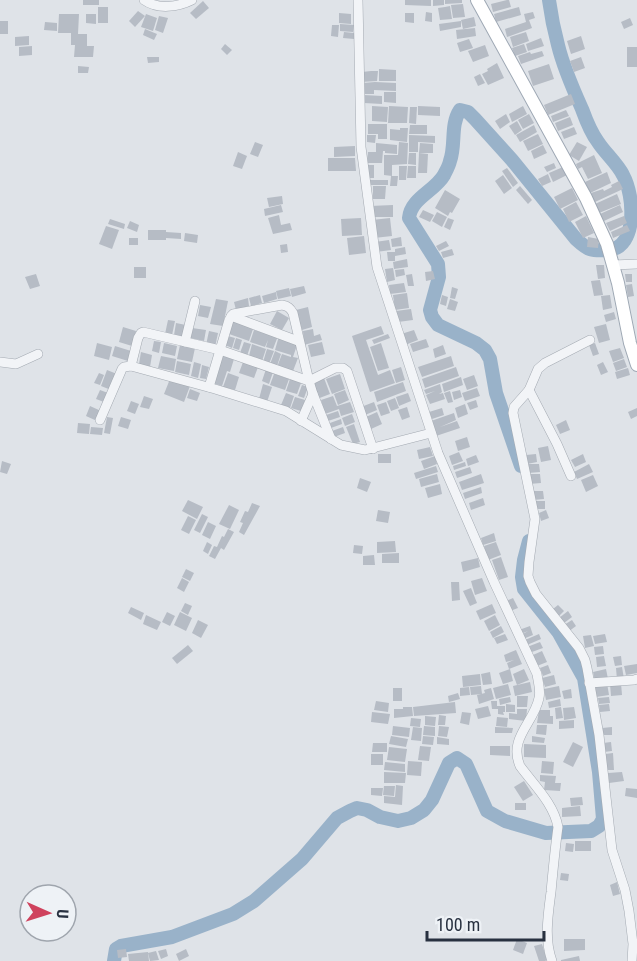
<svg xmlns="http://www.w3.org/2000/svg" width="637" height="961" viewBox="0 0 637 961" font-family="'Roboto Condensed',sans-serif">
<rect width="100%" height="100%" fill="#dfe3e8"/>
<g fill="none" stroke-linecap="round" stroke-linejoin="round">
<!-- river -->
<g stroke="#99b2c9" stroke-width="14">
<path d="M521,466L496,393L490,359L485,350L476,343L438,325L432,317L430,310L439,277L438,264L409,218C411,198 435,191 444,175C446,171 449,166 450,161C456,145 450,125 460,110L468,112L475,119L512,160L576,239C589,251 591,251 609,250C637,247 635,197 623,175C617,163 605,153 598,142C591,133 586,120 582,109C573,89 563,66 558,45C554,30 551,15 549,0"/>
<polyline points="114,961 116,949 121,946 172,937 233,914 254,901 302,859 337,818 350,811 357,808 367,810 380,817 398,821 411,818 424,810 432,800 449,763 457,758 466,764 487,811 505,821 546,833 591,831 599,826 603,819 599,772 584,678 559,633 524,589 522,577 524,560 529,541"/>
</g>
</g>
<!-- building -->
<g fill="#b6bcc5">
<rect x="83" y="0" width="16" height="5"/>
<polygon points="405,0 431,0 431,6 405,5"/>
<polygon points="433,0 444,0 444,5 433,6"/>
<polygon points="445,0 462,0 462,3 445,4"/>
<polygon points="507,0 509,0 511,7 493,12 491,4"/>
<polygon points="203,1 209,8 196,19 190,13"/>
<polygon points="463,4 465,17 453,18 451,5"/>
<polygon points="450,6 452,19 440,20 438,8 445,7 446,10 445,7"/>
<rect x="98" y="7" width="10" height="16"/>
<polygon points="519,7 521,15 496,22 494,14"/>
<polygon points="138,11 145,16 135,27 129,21"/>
<polygon points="426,12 432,13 432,22 425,21"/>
<polygon points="533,12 535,18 529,20 532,28 507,37 505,29 526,22 524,14"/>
<polygon points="339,13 351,14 351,24 339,23"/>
<polygon points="405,13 414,13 414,23 405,22"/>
<polygon points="59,14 79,14 78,34 87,34 87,46 94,46 93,57 74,57 75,45 71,45 71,33 58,33"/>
<polygon points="86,14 96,14 96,24 86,23"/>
<polygon points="146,14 157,18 153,31 141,27"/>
<polygon points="159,16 168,18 163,33 155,30"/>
<polygon points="474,17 476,26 463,29 461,20"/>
<polygon points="630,18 633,25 624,29 621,22"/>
<rect x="0" y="21" width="8" height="13"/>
<polygon points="461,21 461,27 440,31 439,24"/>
<polygon points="45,22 57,23 57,31 44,30"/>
<polygon points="340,24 354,25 353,32 340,31"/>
<polygon points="332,25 339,25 338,37 331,36"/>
<polygon points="475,28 476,36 457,39 456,30"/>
<polygon points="145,29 157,34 154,40 143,35"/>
<polygon points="344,32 354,33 354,39 343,38"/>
<polygon points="526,32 529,41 513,47 510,37"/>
<polygon points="29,36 29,45 15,46 15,37"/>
<polygon points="581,36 585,49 571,54 567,41"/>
<polygon points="541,38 544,46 528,51 526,44"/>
<polygon points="469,39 473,48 460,52 457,43"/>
<polygon points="225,44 232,50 227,55 221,49"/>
<polygon points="524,44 527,52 515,56 512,48"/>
<polygon points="485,45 489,56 473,62 468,51"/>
<polygon points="32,46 32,55 19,56 19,47"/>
<rect x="627" y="47" width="10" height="20"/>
<polygon points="542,51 544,56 521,64 518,56 530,52 531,54"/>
<polygon points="147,57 159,57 159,62 148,63"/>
<polygon points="581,57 585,68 574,72 570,61"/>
<polygon points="497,63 504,78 488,85 482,74 488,71 487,69"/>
<polygon points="549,64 554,79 533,86 528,71"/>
<polygon points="78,66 89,67 88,73 78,73"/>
<polygon points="379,69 396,70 396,81 379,81"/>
<polygon points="371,71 378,71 377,81 361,82 362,72"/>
<polygon points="480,74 485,83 478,86 474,77"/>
<polygon points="375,82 396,83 396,91 374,90 374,94 362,94 363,83"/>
<polygon points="384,92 396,92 396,103 384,102"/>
<polygon points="571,94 575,104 548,115 544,105"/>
<polygon points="364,95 382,96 382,104 364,103"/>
<polygon points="372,106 388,107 387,122 372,121"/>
<polygon points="389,106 408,107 407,123 388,123"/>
<polygon points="418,106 440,107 440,116 418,115"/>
<polygon points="523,106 527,114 512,122 509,114"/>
<polygon points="410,107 417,107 416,124 409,123"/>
<polygon points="566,110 569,116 553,122 551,116"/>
<polygon points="506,114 510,122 500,129 495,121"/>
<polygon points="529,114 534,123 523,129 518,120"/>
<polygon points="570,117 573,125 558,131 555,123"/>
<polygon points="517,121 522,130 515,135 509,126"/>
<polygon points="368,124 387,124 387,139 378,139 378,134 368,134"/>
<polygon points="410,125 427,125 427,134 409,134"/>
<polygon points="534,125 537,132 520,142 516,135"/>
<polygon points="574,127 577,134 564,139 561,132"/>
<polygon points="400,128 408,128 407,142 390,140 390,129 400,130"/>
<polygon points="538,134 543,144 528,151 523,141"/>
<polygon points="367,135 376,135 375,143 367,142"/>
<polygon points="409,135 435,136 435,143 418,142 418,152 409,152"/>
<polygon points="255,142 263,145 258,157 250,154"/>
<polygon points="399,142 408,143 407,164 392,165 392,176 384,175 384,155 398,155"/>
<polygon points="577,142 587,147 579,161 569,155"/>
<polygon points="376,143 397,145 397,154 385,153 385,151 383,151 382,163 367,163 368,152 376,152"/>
<polygon points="420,143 433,144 433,153 419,153"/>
<polygon points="543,145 547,153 534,159 531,151"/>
<polygon points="355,146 355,156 334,157 334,147"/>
<polygon points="238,152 247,156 242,169 233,166"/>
<polygon points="409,153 416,153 416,165 408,164"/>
<polygon points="419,153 428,154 427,173 418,173"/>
<polygon points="594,155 602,173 588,179 582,167 578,169 576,164"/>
<polygon points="328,158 355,158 356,171 328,171"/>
<polygon points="554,163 556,168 547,172 544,167"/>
<rect x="366" y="165" width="8" height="13"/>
<polygon points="399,166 407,166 406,180 399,180"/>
<polygon points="408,166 416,166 416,178 407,178"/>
<polygon points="563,167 567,175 553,182 549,173"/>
<polygon points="507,168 518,183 513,187 502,171"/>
<polygon points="607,172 611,183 590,193 585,182"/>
<polygon points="548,174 551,182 542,186 538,179"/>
<polygon points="503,175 512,188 504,194 495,181"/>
<polygon points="391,176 398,176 397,186 390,186"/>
<rect x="367" y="180" width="21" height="5"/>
<polygon points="619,181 623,189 595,202 591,193 603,189 604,191 612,187 611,185"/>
<polygon points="373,186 386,186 385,199 373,199"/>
<polygon points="520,186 532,200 528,204 516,190"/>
<polygon points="572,188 578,200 560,209 554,197"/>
<polygon points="445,190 460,199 452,213 450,212 448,216 435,208"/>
<polygon points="617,194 621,204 599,213 595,204"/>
<polygon points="282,196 283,204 269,207 267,198"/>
<polygon points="576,202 583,215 569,222 563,209"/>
<polygon points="281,205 283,212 265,216 264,209"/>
<polygon points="393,205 393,217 371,217 370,206"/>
<polygon points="620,205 623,212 604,221 600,214"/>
<polygon points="423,210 434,215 430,222 419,217"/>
<polygon points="437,212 447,217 442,227 432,221"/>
<polygon points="279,215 281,225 290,223 292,230 273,234 268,218"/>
<polygon points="586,216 594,233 583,238 575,222"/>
<polygon points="624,216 627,223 610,231 606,223"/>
<polygon points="361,218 362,235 342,236 341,219"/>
<polygon points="390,218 392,236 374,238 372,220"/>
<polygon points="448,218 454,220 450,230 444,227"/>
<polygon points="110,219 125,224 124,229 108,224"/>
<polygon points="130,221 139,225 137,232 127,228"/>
<polygon points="627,225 630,231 613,238 611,232"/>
<polygon points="106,226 119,230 112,249 99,244"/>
<polygon points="148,230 166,230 166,232 181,233 181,239 166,238 166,240 148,240"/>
<polygon points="185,233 198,235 197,243 184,241"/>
<polygon points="364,236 366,253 349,255 347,238"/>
<polygon points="401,237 402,246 392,247 391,239"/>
<polygon points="588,237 599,239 598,248 587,247"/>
<rect x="129" y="238" width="9" height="7"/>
<polygon points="389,240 391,250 376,252 375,242"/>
<polygon points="446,241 449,246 439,251 436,246"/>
<polygon points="287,244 288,252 281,253 280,245"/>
<polygon points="405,247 406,254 395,256 395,261 388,261 387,252 395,252 395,249"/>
<polygon points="452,249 454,255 443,258 441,252"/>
<polygon points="407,259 408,267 394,269 393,262"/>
<polygon points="596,265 604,265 605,278 598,279"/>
<rect x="134" y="267" width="12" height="11"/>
<polygon points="393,268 395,280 387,282 385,269"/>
<polygon points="404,269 405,275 396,277 395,270"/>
<polygon points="433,271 435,279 426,281 425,272"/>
<polygon points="36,274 40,286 30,289 25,277"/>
<polygon points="412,274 414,286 408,286 406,275"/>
<polygon points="625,274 632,274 632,282 626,282"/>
<polygon points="600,280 603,295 594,296 591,281"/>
<polygon points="404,283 406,292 390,294 389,285"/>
<polygon points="632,284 634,296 628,297 626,285"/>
<polygon points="304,286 306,293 292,297 290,289"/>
<polygon points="452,287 458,289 455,299 450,298"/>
<polygon points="289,288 291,296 278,299 276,291"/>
<polygon points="276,292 277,299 264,303 262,296"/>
<polygon points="407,293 409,308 395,310 393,295"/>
<polygon points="260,295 262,303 251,306 249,298"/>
<polygon points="442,295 448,297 446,306 440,304"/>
<polygon points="610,295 612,308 603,310 601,296"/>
<polygon points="248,298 249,306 236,310 234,302"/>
<polygon points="216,299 228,301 223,326 210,324"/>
<polygon points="450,299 458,302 455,311 447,309"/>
<polygon points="200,305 211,307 208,318 198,316"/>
<polygon points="308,307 312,327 302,330 296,310"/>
<polygon points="411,309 413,320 398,322 396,311"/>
<polygon points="277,311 289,318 282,330 270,324"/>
<polygon points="614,312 616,319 606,322 604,315"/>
<polygon points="168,320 175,321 172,335 165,334"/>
<polygon points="233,321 253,329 249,341 229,334"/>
<polygon points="176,323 186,325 183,337 174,335"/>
<polygon points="606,324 610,340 599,343 594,327"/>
<polygon points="381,326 384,334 366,340 378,375 390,370 395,383 370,392 352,336"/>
<polygon points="123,327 136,331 132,346 119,342"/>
<polygon points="192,328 206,330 204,341 190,338"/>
<polygon points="313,329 314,336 320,334 322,340 304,345 303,331"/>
<polygon points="254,330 270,335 278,336 273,349 266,347 268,340 265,347 250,342"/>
<polygon points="414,330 418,340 405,345 401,334"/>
<polygon points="209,331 218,333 215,347 206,345"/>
<polygon points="388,334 390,338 374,344 372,340"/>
<polygon points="228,336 235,338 232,348 225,345"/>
<polygon points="279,336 298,342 293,357 298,358 293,371 277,367 282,354 291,357 291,355 275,350"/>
<polygon points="236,338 242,340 239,350 233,348"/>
<polygon points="426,339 429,347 413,352 410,344"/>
<polygon points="154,341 161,342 159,353 152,351"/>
<polygon points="244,342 251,344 247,356 240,353"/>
<polygon points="322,342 325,354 311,357 308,345"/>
<polygon points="97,343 112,347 109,360 94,356"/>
<polygon points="164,343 177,346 175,356 162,353"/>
<polygon points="381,343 389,368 378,371 370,347"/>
<polygon points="595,343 599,354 593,356 589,345"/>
<polygon points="252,344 266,349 262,361 249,356"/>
<polygon points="180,345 195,348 192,362 177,359"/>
<polygon points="443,345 446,354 435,358 433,349"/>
<polygon points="115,346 131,351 128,361 112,356"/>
<polygon points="620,348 624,358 613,362 609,351"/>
<polygon points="267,349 274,351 269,364 263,362"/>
<polygon points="275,351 281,354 277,366 270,364"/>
<polygon points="141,352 152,355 150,367 139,364"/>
<polygon points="161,356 176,359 174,371 158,368"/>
<polygon points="223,356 234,359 230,372 227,371 222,386 213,383"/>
<polygon points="451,356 454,366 422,377 418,367"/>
<polygon points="624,359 627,367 616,371 613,363"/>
<polygon points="177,361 191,364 189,375 175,372"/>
<polygon points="194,362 201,364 198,378 191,376"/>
<polygon points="243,362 258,367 254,378 239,373"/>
<polygon points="603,362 608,372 601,375 597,365"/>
<polygon points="202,365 209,367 206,379 200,378"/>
<polygon points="401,367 405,380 396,383 392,370"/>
<polygon points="456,367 459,376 425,388 422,379"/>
<polygon points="628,368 630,375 617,379 615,372"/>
<polygon points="266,369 273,372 269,384 262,381"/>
<polygon points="107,370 117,374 111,390 101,386"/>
<polygon points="99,373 104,375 100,385 94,383"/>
<polygon points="228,373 239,377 235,390 223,387"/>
<polygon points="274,374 289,379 285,390 270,385"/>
<polygon points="340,374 345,389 332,394 326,379"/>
<polygon points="474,375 478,386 467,390 463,379"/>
<polygon points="461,377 463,385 444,392 442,384"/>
<polygon points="324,378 330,394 317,399 311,383"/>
<polygon points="170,379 190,386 184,402 164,394"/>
<polygon points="290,379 301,383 297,394 286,391"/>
<polygon points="403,382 406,391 377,402 374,392"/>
<polygon points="263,384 272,387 267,402 259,399"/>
<polygon points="440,384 442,392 439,394 443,393 445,399 430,404 426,395 435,391 426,394 424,390"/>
<polygon points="302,385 308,387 304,398 298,396"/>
<polygon points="477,388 480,396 465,401 462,393"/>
<polygon points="190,389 200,393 197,401 187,398"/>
<polygon points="100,390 108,393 104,402 96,399"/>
<polygon points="345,390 349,400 338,405 334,394"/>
<polygon points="460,390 462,397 454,400 452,392"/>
<polygon points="450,391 453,402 448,403 444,393"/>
<polygon points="286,393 294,396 290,408 281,405"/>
<polygon points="408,393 411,401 399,406 396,397"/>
<polygon points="144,396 153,399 149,409 140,407"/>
<polygon points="333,396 337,406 350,402 354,412 341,416 339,409 325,414 321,400"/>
<polygon points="295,397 305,400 301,411 291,408"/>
<polygon points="395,398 399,408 391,411 387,401"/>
<polygon points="476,400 478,407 470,410 467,403"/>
<polygon points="131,401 139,404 135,414 127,411"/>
<polygon points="374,402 377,410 365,415 361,407"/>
<polygon points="386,402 390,413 381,416 377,405"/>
<polygon points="465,404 468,414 458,418 455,408"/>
<polygon points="90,406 101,411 97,421 86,416"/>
<polygon points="407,407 410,417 402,420 398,410"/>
<polygon points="442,408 444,415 432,419 429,412"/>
<polygon points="637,408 637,416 631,419 628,412"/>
<polygon points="338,411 340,417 328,421 326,415"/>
<polygon points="377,412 382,424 371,429 366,417"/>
<polygon points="454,413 456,420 440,427 457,421 460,428 436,436 431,421"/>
<polygon points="352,414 355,422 345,426 342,418"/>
<polygon points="107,417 113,418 110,434 104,433"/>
<polygon points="121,417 131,420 128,429 118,426"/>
<polygon points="341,419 342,424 331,428 330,423"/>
<polygon points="566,420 570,430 560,434 556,425"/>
<polygon points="78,423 90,424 89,434 77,433"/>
<polygon points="354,424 360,442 353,444 346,427"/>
<polygon points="91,427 103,428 102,435 90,434"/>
<polygon points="343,427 345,433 334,437 332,431"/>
<polygon points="467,437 470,447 458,451 455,441"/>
<polygon points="548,446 551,460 541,462 538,448"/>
<polygon points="430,447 433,456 419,459 417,450"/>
<polygon points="459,452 463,461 452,465 449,456"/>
<rect x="378" y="454" width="13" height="9"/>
<polygon points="536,454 537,462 527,464 526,455"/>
<polygon points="583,454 586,462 575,467 571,460"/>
<polygon points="476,455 479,462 468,466 466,459"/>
<polygon points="435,456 437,464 424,469 421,461"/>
<polygon points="2,461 11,464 7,474 0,472"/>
<polygon points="465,462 466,466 454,470 453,466"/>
<polygon points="527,464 539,464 540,472 528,473"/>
<polygon points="589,464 593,472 577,479 574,472"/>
<polygon points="436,466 438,472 416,479 414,473"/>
<polygon points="470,467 472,473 457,478 455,472"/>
<polygon points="437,474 439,482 421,487 419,479"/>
<polygon points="481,474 484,483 462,490 459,482"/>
<polygon points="528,474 540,474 541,483 529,484"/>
<polygon points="593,475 598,486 586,492 581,480"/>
<polygon points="360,478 371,482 367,492 357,488"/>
<polygon points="440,484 442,494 428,498 425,488"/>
<polygon points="481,487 482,493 465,499 463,493"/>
<polygon points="533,491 543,491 544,499 533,500"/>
<polygon points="483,498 485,505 471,510 469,503"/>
<polygon points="188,500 203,507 197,519 182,511"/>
<rect x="535" y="501" width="10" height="8"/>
<polygon points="252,503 260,506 244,535 239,532 243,523 240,522 245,511 248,512"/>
<polygon points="229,505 239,510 230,529 219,524"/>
<polygon points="378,510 390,512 388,523 376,521"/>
<polygon points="546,510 549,518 541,521 539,513"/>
<polygon points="202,514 208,517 200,533 194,530"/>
<polygon points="188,516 196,520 189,534 181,530"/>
<polygon points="208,522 216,526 210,539 202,535"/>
<polygon points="228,529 234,532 224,550 221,548 215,559 209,556 214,546 217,547 222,536 224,537"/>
<polygon points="494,533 496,541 483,545 481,538"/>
<polygon points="395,541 396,552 377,553 377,542"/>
<polygon points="207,542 212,545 208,554 203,551"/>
<polygon points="496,542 501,555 488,560 484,546"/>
<polygon points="354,545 363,546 362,554 353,553"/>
<polygon points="399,553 399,563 382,563 382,554"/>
<polygon points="374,555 375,565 363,565 363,556"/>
<polygon points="501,557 508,577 499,580 492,560"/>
<polygon points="478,558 480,567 463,572 461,562"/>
<polygon points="186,569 194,573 190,581 182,577"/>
<polygon points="182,578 189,582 184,592 177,588"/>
<polygon points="482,578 487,591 475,595 471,581"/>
<polygon points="451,582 459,582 460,600 452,601"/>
<polygon points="471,588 477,603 470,606 463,591"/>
<polygon points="513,598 518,608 510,611 506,601"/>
<polygon points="185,603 192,606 188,615 181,611"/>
<polygon points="492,604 496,613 480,620 476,611"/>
<polygon points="558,605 564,611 559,616 553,609"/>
<polygon points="131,607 144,613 141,620 128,613"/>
<polygon points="568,611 572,617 564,623 559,618"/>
<polygon points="167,612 175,616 170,626 162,622"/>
<polygon points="180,612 192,618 186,631 174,625"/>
<polygon points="146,615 161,622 157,630 143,624"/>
<polygon points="495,615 500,625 489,631 484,621"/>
<polygon points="198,620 208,625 201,638 192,633"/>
<polygon points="572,620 576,626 568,632 564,625"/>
<polygon points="501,626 504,632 493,638 490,632"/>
<polygon points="530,626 533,635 523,639 521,635 528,631 521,634 519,630"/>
<polygon points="505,634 508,640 497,644 494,638"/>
<polygon points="539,634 541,639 527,645 525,640"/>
<polygon points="605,634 607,642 595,644 593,636"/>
<polygon points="591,635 594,646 585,648 583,636"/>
<polygon points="540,642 543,648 529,653 527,647"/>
<polygon points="188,645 193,651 177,664 172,658"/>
<polygon points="603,646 604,654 595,655 594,647"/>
<polygon points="516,650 522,664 509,669 507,663 514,660 506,662 504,655"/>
<polygon points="542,651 547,662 537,666 533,655"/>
<polygon points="604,656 606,666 597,667 596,657"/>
<polygon points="621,656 622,665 615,666 613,657"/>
<polygon points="637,664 637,673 626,675 624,666"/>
<polygon points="548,665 551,673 543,676 540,668"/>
<polygon points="622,667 624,679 617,680 616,668"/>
<polygon points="510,669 513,681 503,684 499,673"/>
<polygon points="524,669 529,680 517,685 513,674"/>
<polygon points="606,669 608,679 595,681 593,672"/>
<polygon points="490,672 492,684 483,685 481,674"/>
<polygon points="480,674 481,685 463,687 462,676"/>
<polygon points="554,675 556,684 545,687 542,678"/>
<polygon points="530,682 532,692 515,696 513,686"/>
<polygon points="607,683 609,695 596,697 595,684"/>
<polygon points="621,683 622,695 611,696 610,684"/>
<polygon points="508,684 511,695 496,699 493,688"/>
<polygon points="481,686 482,694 471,695 470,687"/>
<polygon points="559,686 561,697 546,700 544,689"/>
<polygon points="469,687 470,695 460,696 460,688"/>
<rect x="393" y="688" width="9" height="13"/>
<polygon points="491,688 494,699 479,704 477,695 485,693 484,690"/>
<polygon points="571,689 572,698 564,699 562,691"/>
<polygon points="458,693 460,699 449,702 448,696"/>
<polygon points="517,696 528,696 527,707 517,707"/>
<polygon points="510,697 511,702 500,705 499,699"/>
<polygon points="609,697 610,703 599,704 598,698"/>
<polygon points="560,699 561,706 549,708 548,702"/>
<polygon points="376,701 389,703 388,712 374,710"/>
<polygon points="491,701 497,701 497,706 505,706 505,712 503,712 504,715 498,714 498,709 492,709"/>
<polygon points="455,702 456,713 414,716 413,707"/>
<polygon points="506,704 515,705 515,712 506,712"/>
<polygon points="609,704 610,711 600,712 599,705"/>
<polygon points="488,706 491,716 478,719 475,709"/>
<polygon points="403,707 412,707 413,716 394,718 394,709 403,709"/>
<polygon points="561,707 563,718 556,719 555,708"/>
<polygon points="574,707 576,718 564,720 563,708"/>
<polygon points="517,709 527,709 526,721 509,719 509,713 517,714"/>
<polygon points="539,710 550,710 550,716 553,716 553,724 537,723"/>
<polygon points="372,712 390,714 388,724 371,722"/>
<polygon points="462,712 471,713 469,725 460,723"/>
<polygon points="439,715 446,716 445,725 438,725"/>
<polygon points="425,716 436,717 435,726 425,725"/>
<polygon points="497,717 508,718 507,727 496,726"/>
<polygon points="411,718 421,719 420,727 410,726"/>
<polygon points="574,720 574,728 559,729 559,721"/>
<polygon points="537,725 547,725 546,735 536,734"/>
<polygon points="393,726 410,728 409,737 392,735"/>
<polygon points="424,726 435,727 435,736 423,735"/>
<polygon points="439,726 449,727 447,737 438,736"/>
<polygon points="413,727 422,728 421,741 411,740"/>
<polygon points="495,727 513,728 512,733 495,733"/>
<polygon points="612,727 612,735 602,735 602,728"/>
<polygon points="391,736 408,739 406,747 389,744"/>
<polygon points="423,736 434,737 433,745 422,744"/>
<polygon points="532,736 545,738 544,743 532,742"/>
<polygon points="437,737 449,739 449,745 437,744"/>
<polygon points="573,742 583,747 573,767 563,762"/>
<polygon points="611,742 612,751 604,752 603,743"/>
<polygon points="373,743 387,743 387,752 372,752"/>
<polygon points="524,744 546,745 546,758 524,757"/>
<polygon points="420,746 431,747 429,761 418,760"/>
<polygon points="490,746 510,746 510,756 490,755"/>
<polygon points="389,747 407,749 405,762 387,760"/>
<polygon points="613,753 614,770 606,770 605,754"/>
<rect x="371" y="754" width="12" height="11"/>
<polygon points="408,761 422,762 421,776 407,775"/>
<polygon points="542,761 554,762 553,774 541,773"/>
<polygon points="385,762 405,764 405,772 384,770"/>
<polygon points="384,772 406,773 405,783 384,783"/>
<polygon points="622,772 624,781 609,783 608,773"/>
<polygon points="540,775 556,776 555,783 561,783 560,791 544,790 545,782 540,781"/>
<polygon points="524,781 533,795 523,801 514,787"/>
<polygon points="396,785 403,786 402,805 384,803 384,796 395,797"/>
<polygon points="384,786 395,786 394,796 383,795"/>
<polygon points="371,788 383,788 382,796 371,795"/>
<polygon points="626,788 637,789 637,798 625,796"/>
<polygon points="582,797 583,805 571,806 570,798"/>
<rect x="515" y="803" width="11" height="7"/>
<polygon points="580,806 581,816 562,817 562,808"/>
<rect x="575" y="841" width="16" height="10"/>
<polygon points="566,843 574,844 573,852 565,851"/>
<polygon points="561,873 569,874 568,881 560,880"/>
<polygon points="617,882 620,894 613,896 610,885"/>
<polygon points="517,939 527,943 523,954 513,950"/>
<polygon points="564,939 585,939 585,950 564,951"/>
<polygon points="542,944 547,960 545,961 539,961 534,946"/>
<polygon points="126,949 127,957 118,958 117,950"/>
<polygon points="166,949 168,956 161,959 158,951"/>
<polygon points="186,949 189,956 179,961 176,954"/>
<polygon points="156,951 159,960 150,961 148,953"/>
<polygon points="148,952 149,961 129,961 128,954"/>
<polygon points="579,956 580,961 561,961 561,960"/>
</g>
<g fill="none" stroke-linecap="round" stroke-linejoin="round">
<defs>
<g id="minor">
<path d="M144,0C158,10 178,7 192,0"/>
<path d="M358,0L361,147L377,267L438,453L494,582L537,674C538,682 541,690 539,698C534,723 508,738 520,766C534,785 554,804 558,827C555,849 553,870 551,892C548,915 544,939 552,961"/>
<polyline points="613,265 637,264"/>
<polyline points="231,316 298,341"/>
<polyline points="590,340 545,363 538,369 529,390 514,407 513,413 535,519 529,562 528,576 530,582 536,594 579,648 585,660 587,668 599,735 612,850 625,890 629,911 633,944 632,961"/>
<polyline points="185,342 195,301"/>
<polyline points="0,362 16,364 38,354"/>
<polyline points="131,366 138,338 141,333 143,332 220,350 309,381 313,394 331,439"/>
<path d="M209,387L229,320L233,314L282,305C288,306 290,308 293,313L309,381L335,368H343L347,371L373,449"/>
<polyline points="529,390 557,444 571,476"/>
<polyline points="100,420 122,369 124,367 131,366 215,389 286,411 341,445 365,450 431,433"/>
<polyline points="301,421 313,394"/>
<polyline points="589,683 634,680 637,679"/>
</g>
<polyline id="major" points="477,0 586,198 607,244 618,283 630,343 637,365"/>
</defs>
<!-- minor casing -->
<use href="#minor" stroke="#a4aab2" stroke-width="10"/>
<!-- major casing -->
<use href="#major" stroke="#9ea8b4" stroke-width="14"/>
<!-- minor -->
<use href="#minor" stroke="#f2f4f7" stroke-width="9"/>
<!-- major -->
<use href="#major" stroke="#fff" stroke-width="12"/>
</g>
<!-- north arrow -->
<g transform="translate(48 913) rotate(93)"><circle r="28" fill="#eef2f6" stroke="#9fa5ad" stroke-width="1.5"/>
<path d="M0-4.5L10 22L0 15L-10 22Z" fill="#cf425d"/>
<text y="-9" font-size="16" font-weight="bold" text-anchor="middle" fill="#283140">U</text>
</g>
<!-- scale -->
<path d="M427 931v9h117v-9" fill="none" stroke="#283140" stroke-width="3"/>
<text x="436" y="931" font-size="18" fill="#283140" stroke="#eef2f6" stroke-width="4.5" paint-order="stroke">100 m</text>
</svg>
